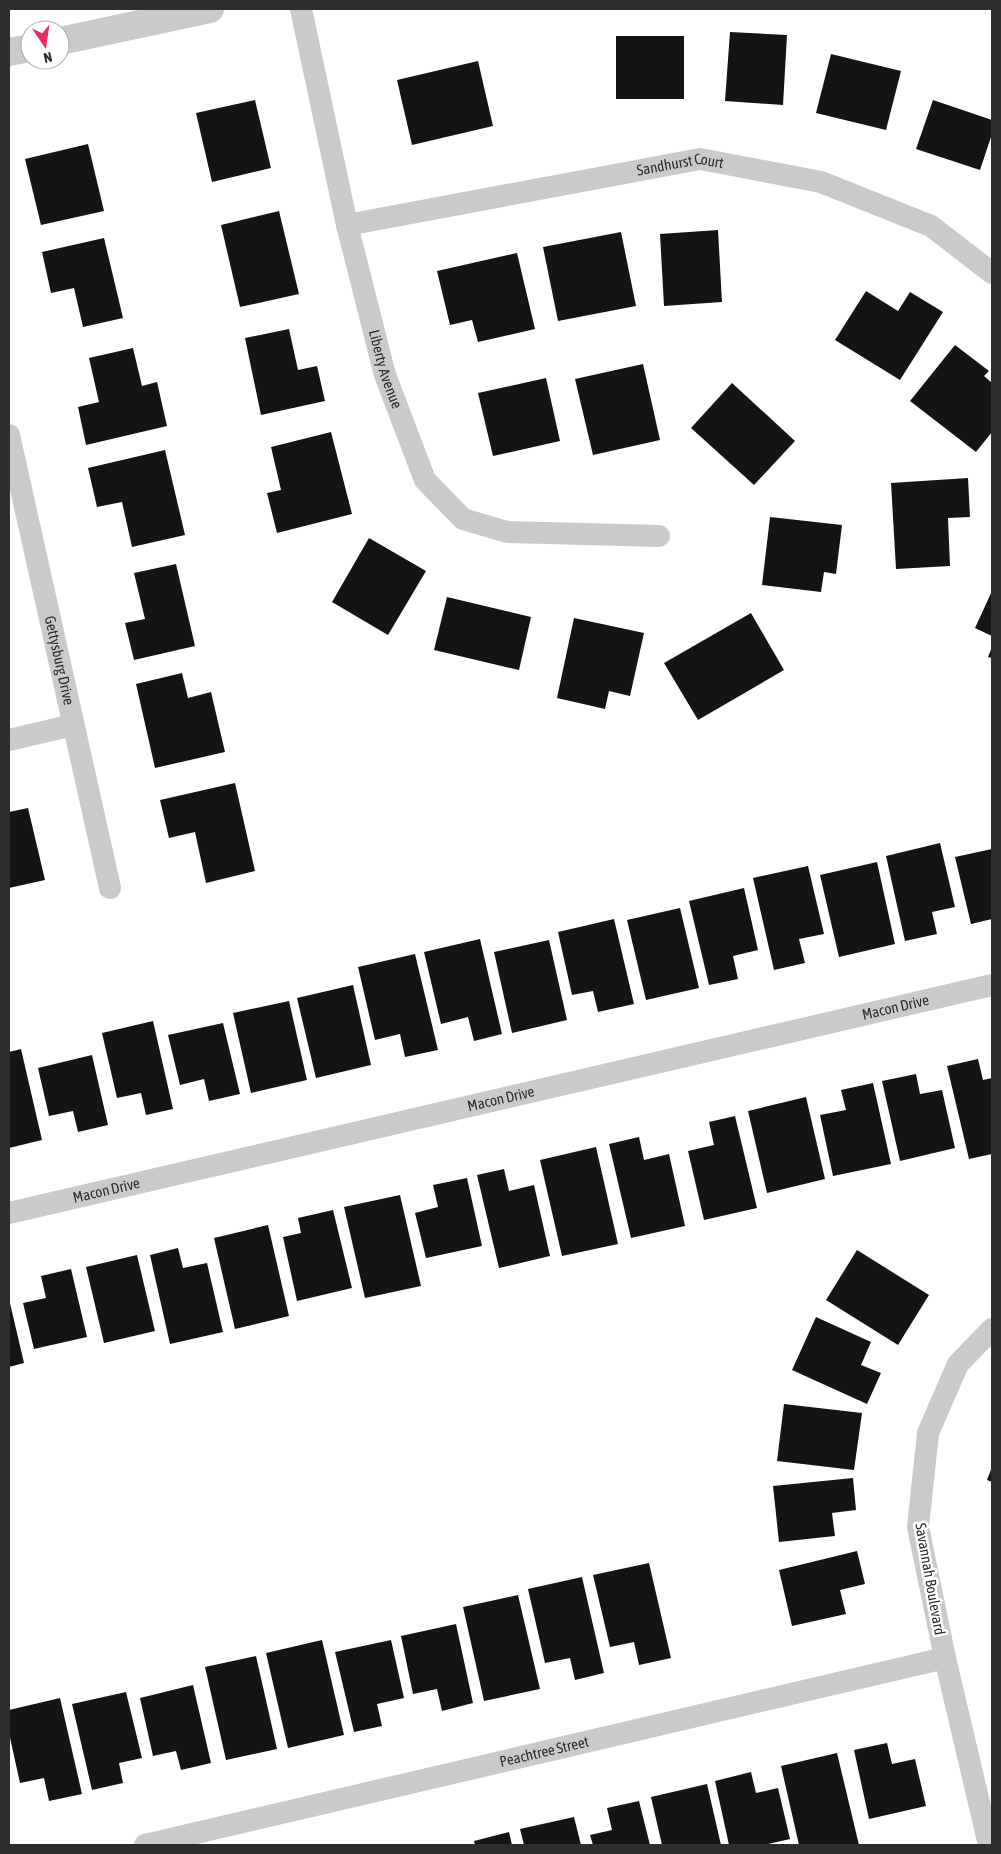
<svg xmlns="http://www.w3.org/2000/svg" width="1001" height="1854" viewBox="0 0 1001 1854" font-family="'Asap Condensed',sans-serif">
<rect width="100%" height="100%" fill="#fff"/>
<!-- building -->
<g fill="#141414">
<polygon points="730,32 787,35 783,105 725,101"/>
<rect x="616" y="36" width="68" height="63"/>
<polygon points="831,54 901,71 886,130 816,113"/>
<polygon points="478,61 493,126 412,145 397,80"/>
<polygon points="255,100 271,168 212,182 196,113"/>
<polygon points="933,100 992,120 992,134 980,170 916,149"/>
<polygon points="88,144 104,211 41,225 25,159"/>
<polygon points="279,211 299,294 240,307 221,225"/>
<polygon points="718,230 722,302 664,306 660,234"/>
<polygon points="621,232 636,306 558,321 543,247"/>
<polygon points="104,238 123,318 83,327 74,288 51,293 42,252"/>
<polygon points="517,253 535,329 478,342 472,320 450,325 437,271"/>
<polygon points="866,291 898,311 910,292 943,312 900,380 835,340"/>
<polygon points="289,329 298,370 317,366 325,401 261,415 245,338"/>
<polygon points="955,345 989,371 984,376 992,383 992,432 976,452 910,401"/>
<polygon points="133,348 142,386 157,382 167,426 86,445 78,407 99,402 89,358"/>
<polygon points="643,364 660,440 593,455 575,379"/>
<polygon points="546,378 560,441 493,456 478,393"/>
<polygon points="732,383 795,441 754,485 691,428"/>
<polygon points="331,432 352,514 277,533 267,493 281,490 271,447"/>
<polygon points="165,450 185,535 132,547 122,502 97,507 88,468"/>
<polygon points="968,478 970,517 948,518 950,566 896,569 891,483"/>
<polygon points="770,517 842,525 836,574 824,572 821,592 762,585"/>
<polygon points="369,538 426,571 388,635 332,602"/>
<polygon points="176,564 195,646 134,660 125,623 145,619 134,573"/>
<polygon points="992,591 992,636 975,628"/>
<polygon points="447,597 531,617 519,670 434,650"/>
<polygon points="751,613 784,670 698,720 664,663"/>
<polygon points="574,618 644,633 630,696 609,691 605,709 557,698"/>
<polygon points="992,647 992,658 988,657"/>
<polygon points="182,673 188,698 211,692 225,752 155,768 136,684"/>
<polygon points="235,783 255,871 206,883 195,832 169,838 160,800"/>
<polygon points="28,808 45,880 9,888 9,812"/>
<polygon points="940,843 955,907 932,912 937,934 905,941 886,856"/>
<polygon points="992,849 992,919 971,924 955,857"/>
<polygon points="877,862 895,944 839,957 820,875"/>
<polygon points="808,866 824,934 799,939 805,963 774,970 753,878"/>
<polygon points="744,888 758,950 733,956 738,979 709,985 689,901"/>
<polygon points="680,908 699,988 646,1000 627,920"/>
<polygon points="614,919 634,1004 598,1012 593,991 572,995 558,932"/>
<polygon points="480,939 502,1034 474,1041 468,1017 441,1024 424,952"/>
<polygon points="549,940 567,1020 512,1033 494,952"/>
<polygon points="415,954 438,1050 405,1057 400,1034 375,1040 358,967"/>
<polygon points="353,985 371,1065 316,1078 297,998"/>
<polygon points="289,1001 307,1080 251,1093 233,1013"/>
<polygon points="153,1021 173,1109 146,1115 141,1093 117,1098 102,1033"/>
<polygon points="223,1023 240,1094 209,1101 204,1079 180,1085 168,1035"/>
<polygon points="21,1049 42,1140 9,1148 9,1052"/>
<polygon points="92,1055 108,1125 78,1132 73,1111 49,1116 38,1068"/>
<polygon points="978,1059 983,1080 992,1078 992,1154 969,1159 947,1066"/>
<polygon points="916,1074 920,1094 942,1090 955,1148 900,1161 882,1081"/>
<polygon points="873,1083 891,1164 833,1176 820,1115 846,1110 841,1090"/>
<polygon points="806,1097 825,1179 767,1193 748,1111"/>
<polygon points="735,1116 757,1208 704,1220 688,1151 714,1145 709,1122"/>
<polygon points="639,1137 644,1160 669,1154 685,1226 631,1238 609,1144"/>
<polygon points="596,1147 618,1244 562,1256 540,1160"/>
<polygon points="504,1169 509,1191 534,1185 550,1256 499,1268 477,1175"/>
<polygon points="467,1178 482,1246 426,1258 415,1213 438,1207 433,1185"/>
<polygon points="400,1195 421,1286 365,1298 344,1207"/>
<polygon points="333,1210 352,1288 297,1301 283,1237 301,1233 298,1218"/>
<polygon points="268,1225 289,1316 235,1329 214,1238"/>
<polygon points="178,1248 183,1268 207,1263 223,1332 170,1344 150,1255"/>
<polygon points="857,1250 929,1295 898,1345 826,1300"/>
<polygon points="137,1255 155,1331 104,1343 86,1267"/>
<polygon points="71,1269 87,1337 34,1349 23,1303 46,1298 41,1276"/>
<polygon points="9,1299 24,1363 9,1367"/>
<polygon points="816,1317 871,1342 861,1365 881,1373 867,1404 792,1370"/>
<polygon points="784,1404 862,1413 854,1470 777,1461"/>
<polygon points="992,1467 992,1482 987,1480"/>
<polygon points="853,1478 856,1510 832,1513 835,1536 779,1542 773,1486"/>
<polygon points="857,1551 865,1584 840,1590 846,1614 792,1626 779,1570"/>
<polygon points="649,1563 671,1658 639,1665 634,1642 610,1647 593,1575"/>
<polygon points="582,1577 604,1673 575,1680 570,1658 545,1663 528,1589"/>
<polygon points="518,1595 540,1689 484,1701 463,1607"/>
<polygon points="456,1624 473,1703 442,1711 437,1689 413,1694 401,1636"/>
<polygon points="322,1640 344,1735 288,1748 266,1653"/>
<polygon points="391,1640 404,1698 377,1704 382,1726 354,1732 335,1652"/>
<polygon points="256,1656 277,1749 226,1760 205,1667"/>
<polygon points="193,1685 211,1763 181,1770 176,1751 153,1756 140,1698"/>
<polygon points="126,1692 142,1758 119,1763 123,1783 92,1790 72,1704"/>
<polygon points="60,1698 82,1794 49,1801 44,1778 20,1783 9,1733 9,1710"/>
<polygon points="887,1743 892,1764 915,1759 926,1806 869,1819 854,1750"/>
<polygon points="837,1753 859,1845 799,1845 781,1766"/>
<polygon points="751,1772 756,1793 778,1788 790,1839 764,1845 729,1845 715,1781"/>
<polygon points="707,1784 721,1845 662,1845 651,1797"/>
<polygon points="639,1801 650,1845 593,1845 590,1835 612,1830 607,1808"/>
<polygon points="574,1817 581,1845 524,1845 520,1829"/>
<polygon points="509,1832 512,1845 475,1845 474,1841"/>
</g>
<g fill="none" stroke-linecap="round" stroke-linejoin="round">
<!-- minor -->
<g stroke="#cacaca" stroke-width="22">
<path id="s1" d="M301,9L347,225L385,375L425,480L463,519L507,532L659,536"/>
<path id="s2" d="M347,225L700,159L821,182L931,226L992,273"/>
<path id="s3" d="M9,435L110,888"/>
<polyline points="9,740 73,725"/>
<path id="s4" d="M9,1213L992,985"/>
<path id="s5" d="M145,1845L945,1658"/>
<polyline points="989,1845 945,1658 918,1527 928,1433 958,1364 992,1329"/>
</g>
<!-- tertiary -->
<g stroke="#cacaca" stroke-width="28">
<polyline points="60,41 210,9"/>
<polyline points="9,52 30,48"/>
</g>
</g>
<g text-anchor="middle" stroke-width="5" stroke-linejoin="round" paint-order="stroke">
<!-- street labels -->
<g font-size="15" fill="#2d2d2d" stroke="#fff">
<text dy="5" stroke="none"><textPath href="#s2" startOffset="339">Sandhurst Court</textPath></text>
<text dy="5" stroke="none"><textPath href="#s1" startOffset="370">Liberty Avenue</textPath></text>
<text dy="5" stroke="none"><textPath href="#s3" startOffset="231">Gettysburg Drive</textPath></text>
<text dy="5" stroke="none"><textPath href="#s4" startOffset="910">Macon Drive</textPath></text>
<text dy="5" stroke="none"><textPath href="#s4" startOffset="505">Macon Drive</textPath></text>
<text dy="5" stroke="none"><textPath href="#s4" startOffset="100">Macon Drive</textPath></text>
<text transform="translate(930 1579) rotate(80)" y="5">Savannah Boulevard</text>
<text dy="5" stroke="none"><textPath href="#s5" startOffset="410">Peachtree Street</textPath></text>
</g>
</g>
<!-- border -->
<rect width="1001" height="1854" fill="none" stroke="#2d2d2d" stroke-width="20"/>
<!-- north arrow -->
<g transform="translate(45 45) rotate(167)"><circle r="24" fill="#ffffff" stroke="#ababab"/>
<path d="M0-4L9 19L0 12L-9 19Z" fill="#e52d60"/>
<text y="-8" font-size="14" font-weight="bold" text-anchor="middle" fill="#2d2d2d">N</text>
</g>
</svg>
